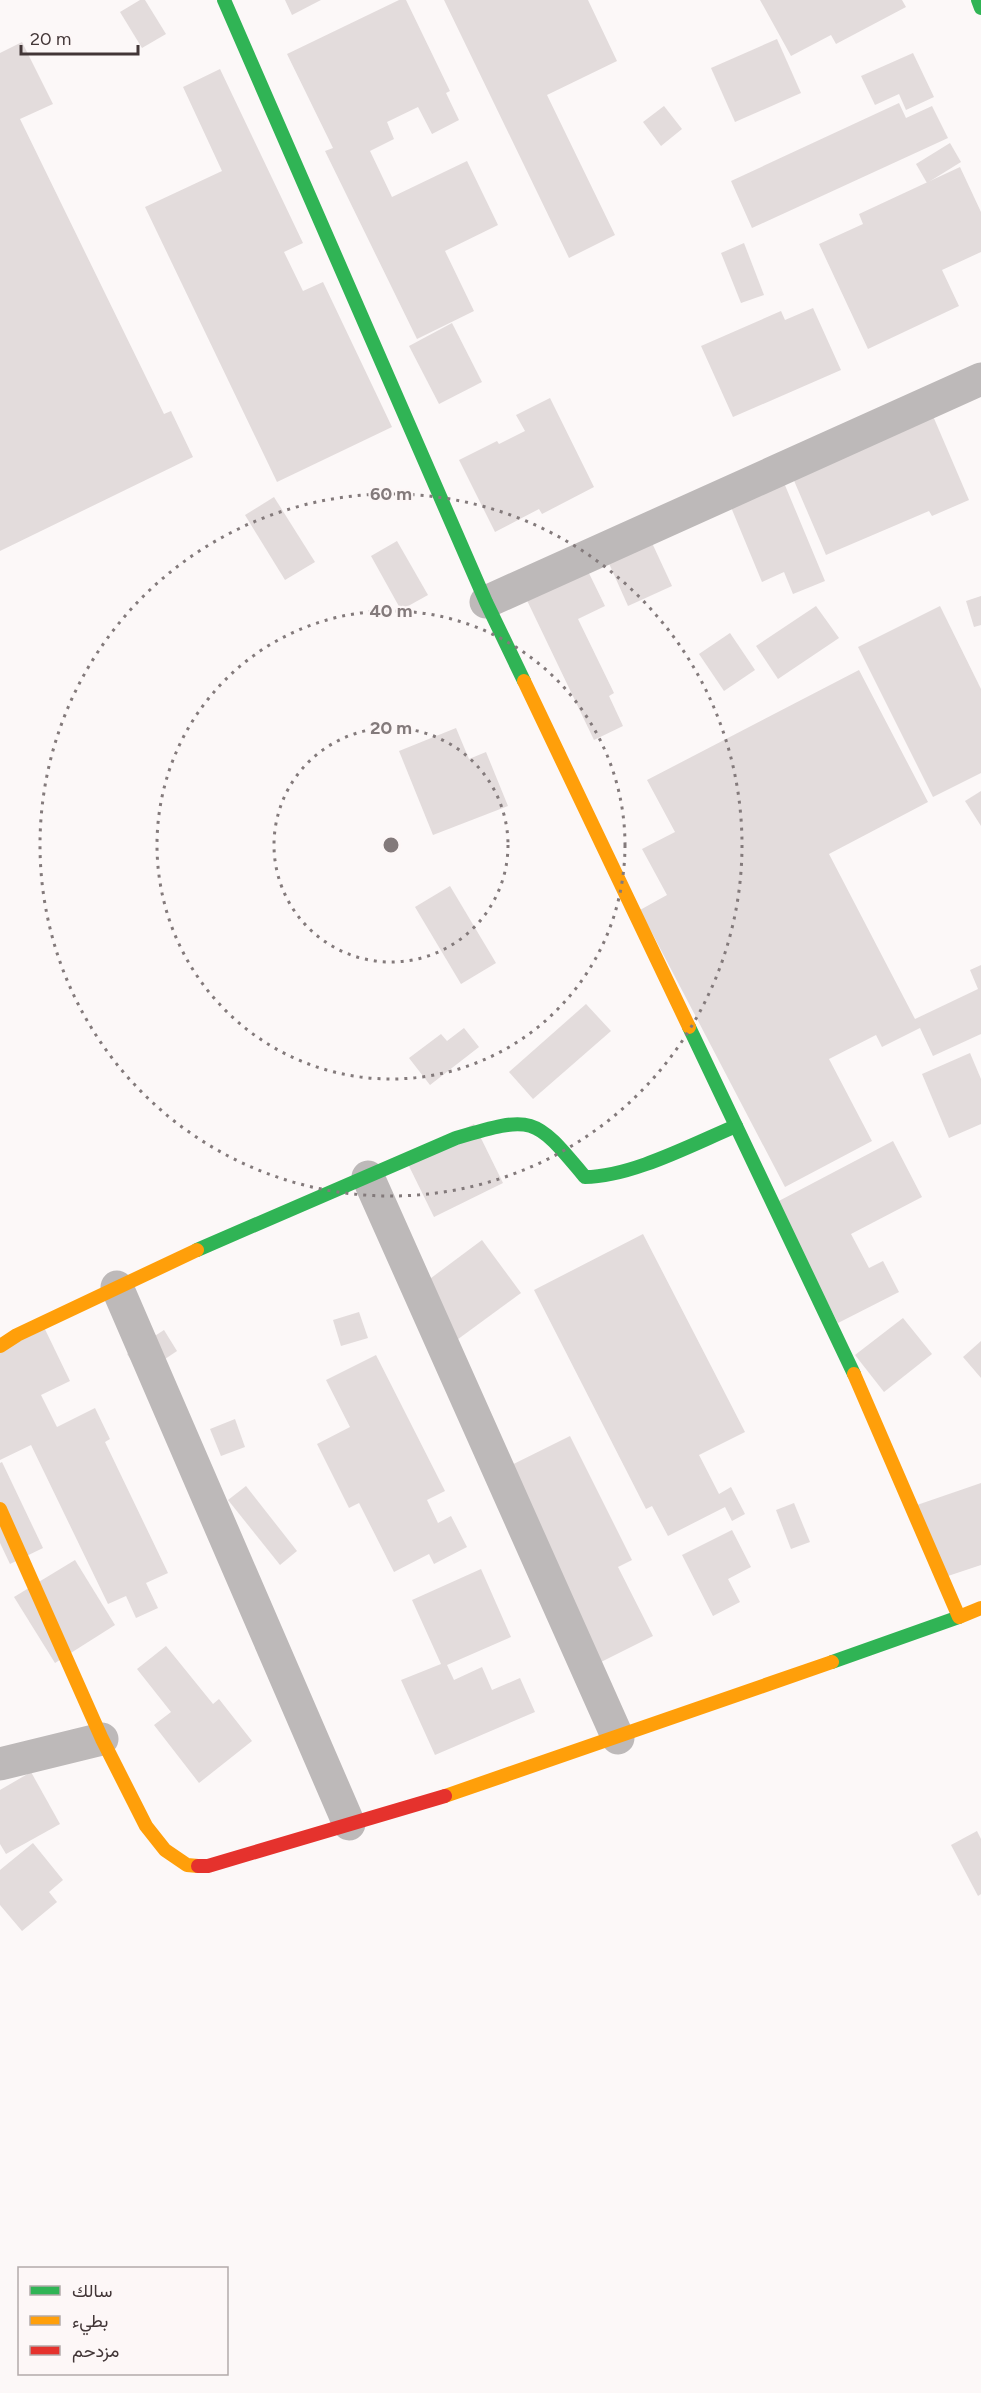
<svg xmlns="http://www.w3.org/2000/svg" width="981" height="2393" viewBox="0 0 981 2393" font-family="Figtree,Vazirmatn,sans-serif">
<rect width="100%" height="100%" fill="#fcf8f8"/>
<!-- building -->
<g fill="#e3dcdc">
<polygon points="140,0 145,0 166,34 142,48 120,12"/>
<polygon points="285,0 321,0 292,15"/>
<polygon points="399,0 406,0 450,91 446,93 459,120 432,134 418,107 387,122 394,139 370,151 392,197 467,161 498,225 445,251 474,311 417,339 325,151 333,148 287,54"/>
<polygon points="444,0 588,0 617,61 547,95 615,235 569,258"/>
<polygon points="760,0 902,0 906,7 836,44 831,35 791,56"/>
<polygon points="777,39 801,93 735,122 711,68"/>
<polygon points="22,42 53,104 20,119 164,414 171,411 193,457 0,551 0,53"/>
<polygon points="913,53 934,97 906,110 899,94 875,105 861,76"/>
<polygon points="220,69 303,243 284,252 303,291 323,282 392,427 277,482 145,207 222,171 183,87"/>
<polygon points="899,103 906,118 932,106 948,138 752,228 731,181"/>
<polygon points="664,106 682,129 661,146 643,122"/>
<polygon points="950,143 961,162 927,183 916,164"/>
<polygon points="960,167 981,212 981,252 942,270 959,306 868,349 819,244 863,224 859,214"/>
<polygon points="744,243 764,295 741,303 721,253"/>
<polygon points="813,308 841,370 733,417 701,346 781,311 785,320"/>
<polygon points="452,323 482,382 439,404 409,346"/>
<polygon points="550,398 594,487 542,514 539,509 495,532 459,460 497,441 499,444 525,431 516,415"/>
<polygon points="930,409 969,500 932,516 929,511 826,555 789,469"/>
<polygon points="782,478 825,581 793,594 784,572 762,582 728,500"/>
<polygon points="274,497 315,562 285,580 245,515"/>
<polygon points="646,530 672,586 628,606 603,550"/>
<polygon points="397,541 428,595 401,610 371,556"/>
<polygon points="583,561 605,606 578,619 614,693 609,696 623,726 594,740 522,590"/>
<polygon points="981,596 981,625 974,627 966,601"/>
<polygon points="816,606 839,638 778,679 756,646"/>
<polygon points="940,606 981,689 981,773 933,797 858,647"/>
<polygon points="730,633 755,670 724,691 699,654"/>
<polygon points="859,670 928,802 829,854 915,1019 978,989 970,970 981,965 981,1034 933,1056 920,1028 882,1047 876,1035 829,1059 872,1141 785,1187 640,910 667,895 642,849 675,832 647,780"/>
<polygon points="456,728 469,759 486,752 508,806 433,835 399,751"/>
<polygon points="981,791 981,826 965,801"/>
<polygon points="450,886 496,963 461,984 415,907"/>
<polygon points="586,1004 611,1031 533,1099 509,1072"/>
<polygon points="464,1028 479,1047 430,1085 409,1058 441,1034 447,1041"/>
<polygon points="970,1053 981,1079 981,1124 949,1138 922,1074"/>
<polygon points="474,1124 503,1183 434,1217 405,1158"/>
<polygon points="893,1141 922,1197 851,1234 869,1268 883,1261 899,1292 838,1323 775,1203"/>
<polygon points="643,1234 745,1432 699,1455 719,1494 731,1487 745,1514 732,1521 725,1507 668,1536 652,1506 646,1509 534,1290"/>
<polygon points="482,1240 521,1293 450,1345 411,1293"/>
<polygon points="359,1312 368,1338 341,1346 333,1320"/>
<polygon points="903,1318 932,1354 884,1392 855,1355"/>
<polygon points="40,1319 70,1381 41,1395 57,1427 95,1408 110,1439 105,1442 168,1573 146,1583 158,1608 136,1618 126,1596 108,1604 31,1445 0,1460 0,1338"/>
<polygon points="164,1330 177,1351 141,1375 127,1354"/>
<polygon points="981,1341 981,1378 963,1357"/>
<polygon points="376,1355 445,1491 427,1500 438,1523 451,1516 467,1547 434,1564 429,1554 394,1572 359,1503 349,1508 317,1444 350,1427 326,1380"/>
<polygon points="235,1419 245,1447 221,1456 210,1429"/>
<polygon points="570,1436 632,1560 618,1567 653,1636 585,1670 487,1477"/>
<polygon points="2,1462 43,1548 10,1564 0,1543 0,1463"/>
<polygon points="981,1483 981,1565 942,1578 917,1505"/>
<polygon points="246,1486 297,1551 280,1565 228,1500"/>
<polygon points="794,1503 810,1542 791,1549 776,1510"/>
<polygon points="732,1530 751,1567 728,1579 740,1602 713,1616 682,1555"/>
<polygon points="75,1560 115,1625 55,1663 14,1597"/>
<polygon points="481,1569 511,1637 447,1665 454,1680 482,1667 492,1690 520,1678 535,1712 435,1755 401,1680 441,1664 412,1600"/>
<polygon points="166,1646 213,1704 219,1699 252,1741 199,1783 154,1725 171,1712 137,1669"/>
<polygon points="31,1772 60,1824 6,1854 0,1844 0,1790"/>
<polygon points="977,1831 981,1839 981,1894 978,1896 951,1845"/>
<polygon points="33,1843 63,1880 49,1892 57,1902 22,1931 0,1905 0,1870"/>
</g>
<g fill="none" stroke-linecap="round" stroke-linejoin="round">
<!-- street -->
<g stroke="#bdb9b9" stroke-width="33">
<polyline points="486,602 981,379"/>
<polyline points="368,1177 618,1738"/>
<polyline points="117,1287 349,1824"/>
<polyline points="0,1764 102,1739"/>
</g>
<!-- fast -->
<g stroke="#30b455" stroke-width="14">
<polyline points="224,0 486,602 524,681"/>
<polyline points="978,0 981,8"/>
<polyline points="689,1027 854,1374"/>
<path d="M197,1250L456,1138C534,1115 534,1116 585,1177C631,1177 693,1144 736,1126"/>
<polyline points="832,1662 959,1617"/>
</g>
<!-- slow -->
<g stroke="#ff9f0a" stroke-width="14">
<polyline points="524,681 689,1027"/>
<polyline points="0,1346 17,1335 197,1250"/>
<polyline points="854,1374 959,1617 981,1608"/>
<polyline points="0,1509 102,1739 146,1826 165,1850 187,1865 198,1866"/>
<polyline points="445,1796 832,1662"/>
</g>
<!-- jam -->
<polyline stroke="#e5322d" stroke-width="14" points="198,1866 208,1866 445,1796"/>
</g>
<!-- distance rings -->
<g fill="none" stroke="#837a7b" stroke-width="3" stroke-dasharray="3 6">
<circle cx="391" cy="845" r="117"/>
<circle cx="391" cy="845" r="234"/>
<circle cx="391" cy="845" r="351"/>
</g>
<circle cx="391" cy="845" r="9" fill="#837a7b" stroke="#fdf7f7" stroke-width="3"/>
<g font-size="18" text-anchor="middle" font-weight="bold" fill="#837a7b" stroke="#fdf7f7" stroke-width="4.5" stroke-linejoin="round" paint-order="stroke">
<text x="391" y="500">60 m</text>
<text x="391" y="617">40 m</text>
<text x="391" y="734">20 m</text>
</g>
<!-- legend -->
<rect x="18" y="2267" width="210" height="108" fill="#fdf7f7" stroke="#b2aaaa" stroke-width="1.5"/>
<rect x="30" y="2286" width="30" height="9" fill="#30b455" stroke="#b2aaaa" stroke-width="1.5"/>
<text x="72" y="2297" font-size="18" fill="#423637">سالك</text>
<rect x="30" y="2316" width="30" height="9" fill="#ff9f0a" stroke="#b2aaaa" stroke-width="1.5"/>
<text x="72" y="2327" font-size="18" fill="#423637">بطيء</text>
<rect x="30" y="2346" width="30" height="9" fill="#e5322d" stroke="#b2aaaa" stroke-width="1.5"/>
<text x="72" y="2357" font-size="18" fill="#423637">مزدحم</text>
<!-- scale -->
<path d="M21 45v9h117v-9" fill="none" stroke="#423637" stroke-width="3"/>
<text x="30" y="45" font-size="18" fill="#423637" stroke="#fdf7f7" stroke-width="4.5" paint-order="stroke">20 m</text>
</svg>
